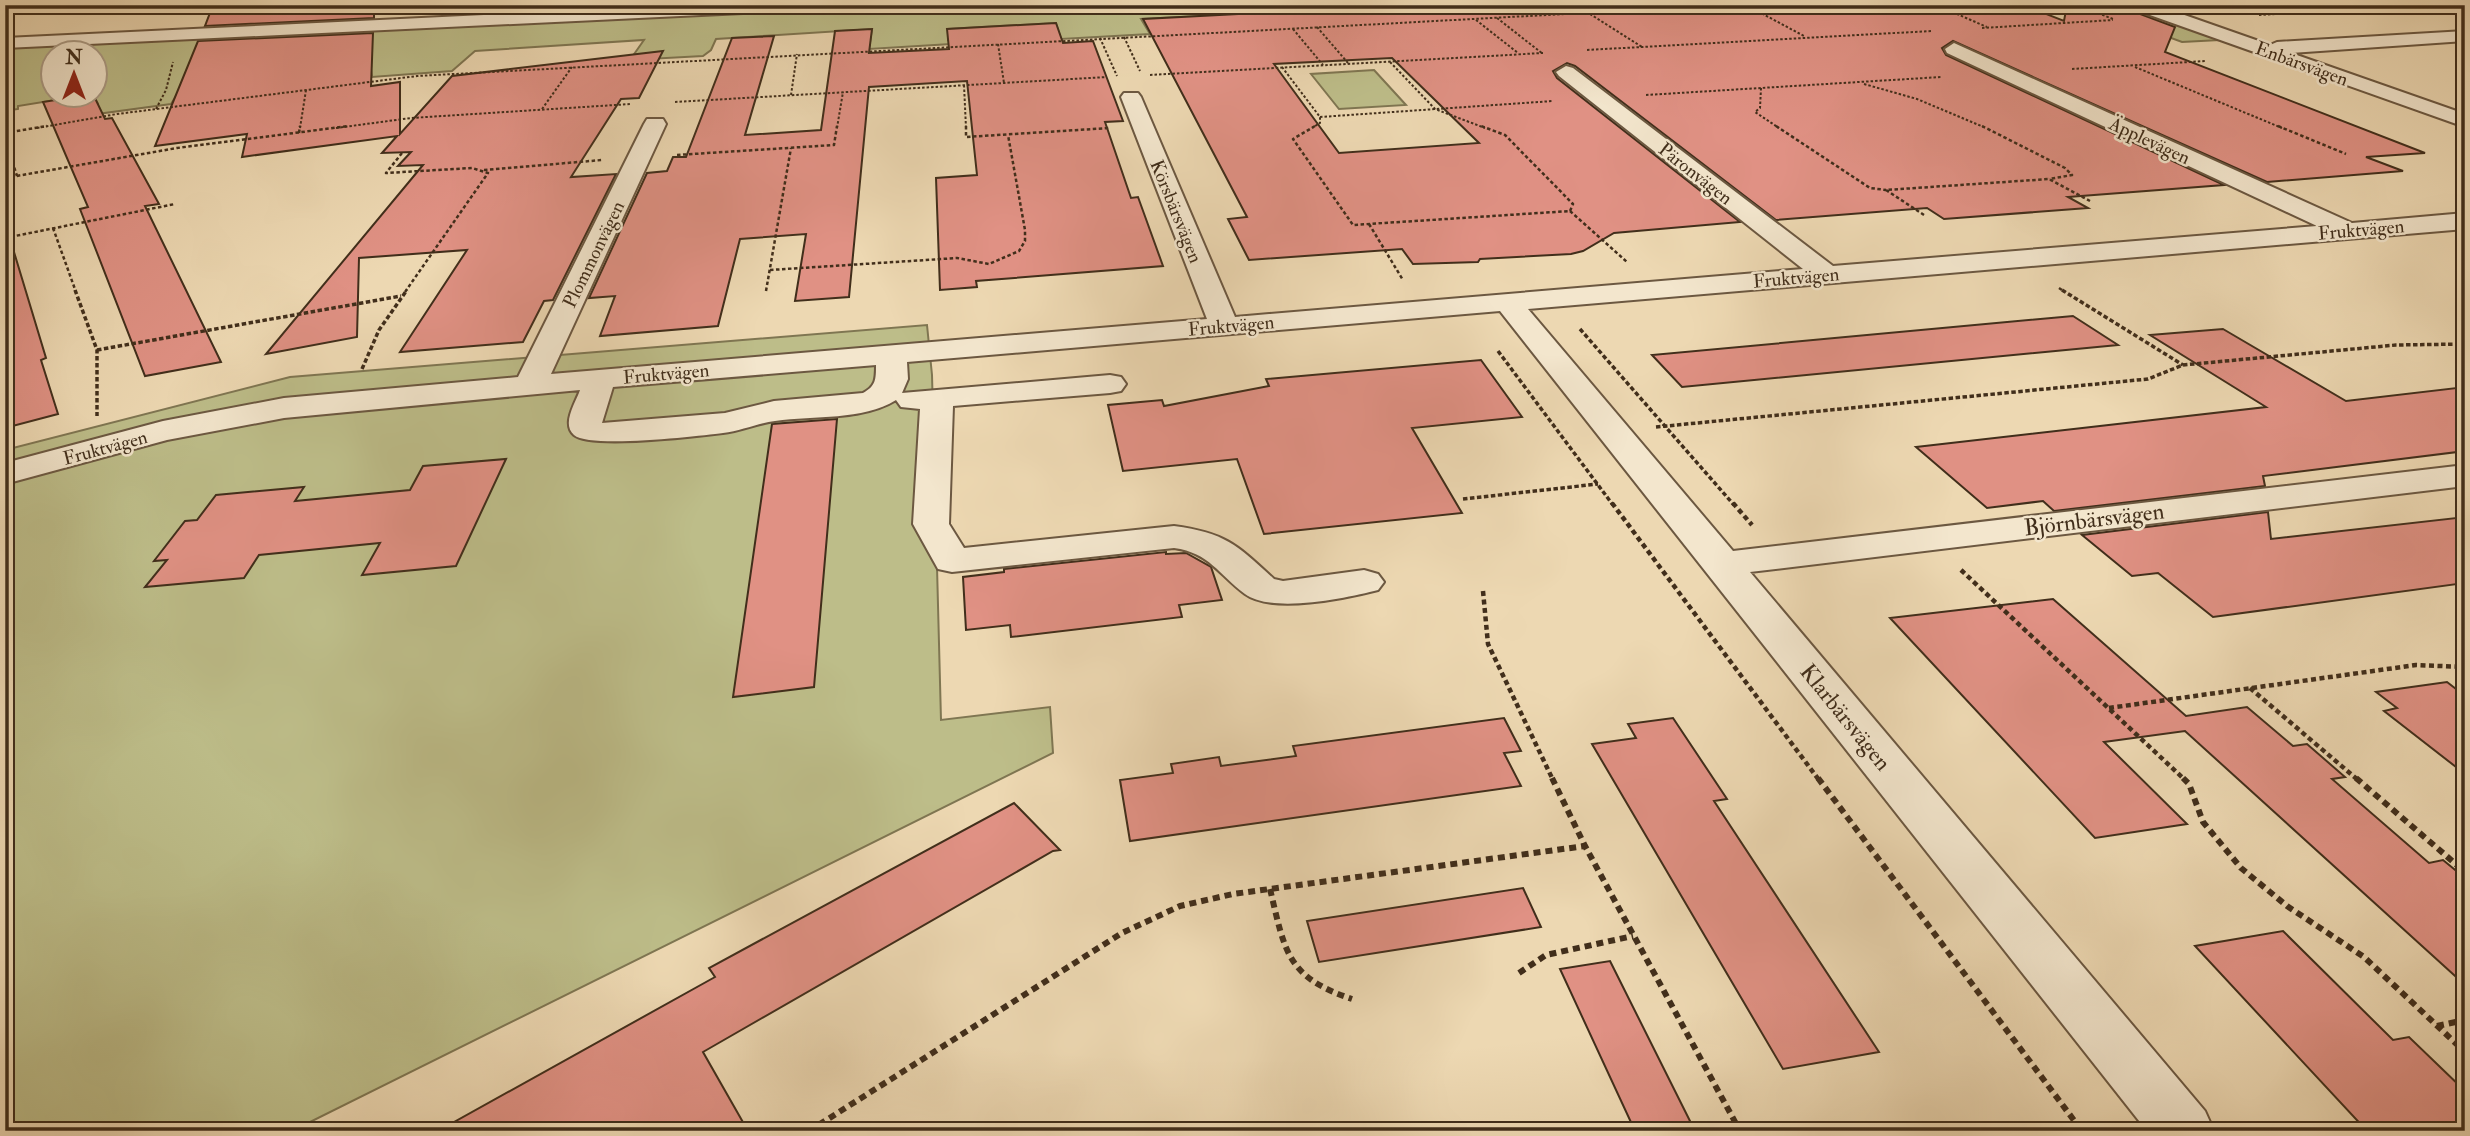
<svg xmlns="http://www.w3.org/2000/svg" width="2470" height="1136" viewBox="0 0 2470 1136" font-family="'IM FELL Double Pica',serif">
<rect width="100%" height="100%" fill="#edd8b2"/>
<filter id="stains"><feTurbulence type="fractalNoise" baseFrequency=".00286" numOctaves="4"/><feColorMatrix values="0 0 0 0 .2 0 0 0 0 .09 0 0 0 0 .02 0 0 0 .5 -.17"/></filter>
<radialGradient id="worn" r=".72"><stop offset=".6" stop-color="#630" stop-opacity="0"/><stop offset="1" stop-color="#630" stop-opacity=".3"/></radialGradient>
<!-- green -->
<g fill="#bdbd89" stroke="#7f7652" stroke-width="2">
<polygon points="808,5 1413,5 1256,29 1245,14 1141,19 1150,34 1061,39 1056,23 948,29 948,40 951,40 951,44 869,49 872,29 716,39 711,50 703,56 630,60 644,40 475,51 452,71 372,77 371,70 176,96 171,104 97,114 98,104 93,95 94,52 52,52 52,94 86,95 18,106 18,109 5,111 5,43"/>
<polygon points="2081,5 2120,5 2220,40 2182,42"/>
<polygon points="1374,70 1406,105 1339,109 1311,74"/>
<polygon points="927,325 932,375 941,720 1050,707 1053,753 292,1131 5,1131 5,450 290,377"/>
</g>
<!-- building -->
<g fill="#e09184" stroke="#412e1b" stroke-width="2" fill-rule="evenodd">
<polygon points="213,5 374,5 374,18 205,26"/>
<path d="M1413,5H1611L1622,12L1772,5H1926L1932,8L2023,5L2064,21L2067,5H2129L2132,11L2175,27L2165,52L2425,153L2366,157L2403,171L2267,182L1953,41L1942,48L1946,55L2224,185L2068,197L2088,208L1944,219L1927,208L1776,220L1575,66L1567,63L1553,71L1557,78L1740,222L1614,233L1583,251L1571,254L1480,259L1478,262L1413,264L1402,249L1249,260L1228,219L1247,217L1143,19ZM1392,58L1479,143L1339,153L1274,64Z"/>
<polygon points="1056,23 1063,43 1093,41 1123,121 1105,122 1131,198 1138,197 1163,266 976,281 977,287 940,290 936,178 977,175 967,81 869,87 849,297 795,301 806,234 740,239 718,326 600,336 615,296 589,298 647,173 667,171 673,157 686,157 732,38 774,36 745,135 821,130 835,31 872,29 869,53 949,49 947,29"/>
<polygon points="373,33 371,86 400,82 400,134 452,76 663,51 639,98 621,99 571,177 616,174 553,300 544,301 523,342 400,352 467,250 359,258 357,337 266,354 423,165 398,166 411,152 382,153 397,136 242,157 247,134 155,146 198,41"/>
<polygon points="93,94 105,119 112,118 159,204 145,206 221,362 145,376 80,209 88,207 43,102"/>
<polygon points="14,252 46,358 41,360 58,414 5,428 5,254"/>
<polygon points="2073,316 2118,345 1682,387 1652,355"/>
<polygon points="2223,329 2346,401 2465,387 2465,451 2263,476 2265,486 2054,511 2043,501 1987,508 1916,447 2266,407 2150,335"/>
<polygon points="1481,360 1522,417 1412,428 1462,513 1264,534 1237,459 1123,471 1108,405 1162,400 1164,406 1269,386 1266,379"/>
<polygon points="837,419 814,687 733,697 772,424"/>
<polygon points="506,459 456,566 362,575 380,543 259,555 244,578 145,587 167,560 154,561 185,521 197,520 216,495 304,487 295,501 410,490 423,466"/>
<polygon points="2268,512 2271,539 2465,517 2465,583 2213,617 2158,573 2132,576 2082,535"/>
<polygon points="1166,552 1166,554 1186,553 1211,567 1222,600 1179,605 1182,617 1011,637 1010,625 966,630 963,577 1004,572 1004,569"/>
<polygon points="2053,599 2186,716 2247,707 2293,746 2307,744 2345,777 2332,779 2429,863 2443,860 2465,878 2465,985 2185,731 2104,742 2187,824 2095,838 1890,618"/>
<polygon points="2447,682 2465,696 2465,774 2384,711 2397,708 2376,692"/>
<polygon points="1504,718 1521,751 1504,753 1521,786 1130,841 1120,780 1173,773 1171,764 1219,757 1221,766 1296,756 1293,746"/>
<polygon points="1673,718 1727,799 1714,801 1879,1052 1783,1069 1592,744 1636,738 1628,724"/>
<polygon points="1014,803 1060,850 1053,851 703,1052 748,1131 438,1131 715,977 709,968"/>
<polygon points="1523,888 1541,927 1319,962 1307,921"/>
<polygon points="2283,931 2393,1040 2409,1037 2465,1091 2465,1131 2367,1131 2195,946"/>
<polygon points="1610,961 1695,1131 1635,1131 1560,969"/>
</g>
<g fill="none" stroke-linecap="round" stroke-linejoin="round">
<defs>
<g id="minor">
<polygon points="695,5 816,5 808,10 5,48 5,38"/>
<polygon points="2131,5 2156,5 2270,45 2277,42 2465,31 2465,41 2291,53 2465,114 2465,127 2133,9"/>
<path d="M1954,43L2352,223L2465,213V229L1528,309L1733,551L2465,465V486L1750,572L2205,1111L2214,1131H2147L1500,311L907,362L908,379L902,393L1110,375L1121,377L1126,384L1121,391L1110,393L953,406L949,524L964,548L1174,526C1226,533 1237,545 1274,579L1283,581L1364,570L1378,574L1384,582L1378,590C1347,598 1272,614 1245,594C1218,574 1210,553 1174,548L952,572L938,569L913,524L920,409L901,407L896,400C862,421 815,415 775,421C758,423 741,431 723,433C698,436 590,449 574,435C561,424 576,402 580,390L284,418L167,440L5,484V463L163,421L284,398L518,377L644,124L647,119H663L666,124L551,374L1207,319L1121,97L1124,93H1138L1141,97L1235,317L1803,269L1559,76L1556,72L1566,66L1573,68L1833,266L2317,226L1947,53L1945,49ZM876,365C876,379 876,386 863,393L774,401L725,413L602,423L613,387Z"/>
</g>
</defs>
<!-- minor casing -->
<use href="#minor" stroke="#6c5841" stroke-width="4"/>
<!-- path-far4 -->
<g stroke="#412e1b" stroke-width="2" stroke-dasharray="2.5 2" stroke-linecap="butt">
<polyline points="1746,5 1804,36"/>
<polyline points="1936,5 1987,27"/>
<polyline points="2077,5 2113,19"/>
<polyline points="2255,5 2277,12"/>
<polyline points="2293,5 2309,12"/>
<polyline points="835,12 965,5"/>
<polyline points="1590,14 1642,47"/>
<polyline points="2259,15 2439,5"/>
<polyline points="1497,18 1543,54"/>
<polyline points="1476,20 1518,53"/>
<polyline points="1317,27 1348,63"/>
<polyline points="1982,28 2113,20"/>
<polyline points="1293,29 1323,65"/>
<polyline points="1124,37 1140,71"/>
<polyline points="1100,38 1117,76"/>
<polyline points="998,44 1004,83"/>
<polyline points="1587,50 1931,31"/>
<polyline points="1390,62 1435,109 1485,128"/>
<polyline points="1282,67 1320,117 1320,123 1312,128"/>
<polyline points="2135,67 2282,128"/>
<polyline points="2072,69 2206,61"/>
<polyline points="1150,75 1543,53"/>
<polyline points="1864,84 1917,99 1986,128"/>
<polyline points="964,85 966,128"/>
<polyline points="1761,88 1760,108 1755,112 1779,128"/>
<polyline points="791,95 797,54"/>
<polyline points="1646,95 1941,77"/>
<polyline points="675,102 1107,77"/>
<polyline points="156,109 166,90 173,62"/>
<polyline points="542,109 572,67"/>
<polyline points="1320,117 1553,101"/>
<polyline points="37,128 117,114 417,76 1732,5"/>
<polyline points="300,128 306,90"/>
<polyline points="336,128 411,118 631,104"/>
<polyline points="837,128 843,92"/>
</g>
<!-- path-far3 -->
<g stroke="#412e1b" stroke-width="2.5" stroke-dasharray="3.5 2.5" stroke-linecap="butt">
<polyline points="966,126 966,137 1110,128"/>
<polyline points="1315,126 1293,139 1353,225 1570,211 1573,204 1505,135 1481,126"/>
<polyline points="1776,126 1870,188 1886,190"/>
<polyline points="1982,126 2065,168 2072,175 2049,179"/>
<polyline points="2278,126 2346,154"/>
<polyline points="5,133 47,126"/>
<polyline points="299,133 300,126"/>
<polyline points="5,139 17,176"/>
<polyline points="402,153 386,173 472,168 488,173 405,292"/>
<polyline points="677,155 834,145 837,126"/>
<polyline points="484,170 602,160"/>
<polyline points="5,178 177,148 349,126"/>
<polyline points="1570,211 1627,262"/>
<polyline points="1924,215 1886,190 2049,179 2090,201"/>
<polyline points="1369,224 1403,280"/>
<polyline points="53,228 76,292"/>
<polyline points="5,238 175,204"/>
<polyline points="770,270 957,258 989,264 1019,251 1025,241 1025,230 1008,135"/>
<polyline points="2059,288 2065,292"/>
<polyline points="766,291 791,148"/>
</g>
<!-- path-far2 -->
<g stroke="#412e1b" stroke-width="3.5" stroke-dasharray="4.5 2.5" stroke-linecap="butt">
<polyline points="75,290 97,350 97,416"/>
<polyline points="2062,290 2183,365"/>
<polyline points="1580,329 1734,505"/>
<polyline points="97,350 401,296"/>
<polyline points="1498,351 1613,505"/>
<polyline points="362,369 379,330 407,290"/>
<polyline points="1656,427 2148,379 2183,365 2396,345 2465,344"/>
<polyline points="1463,499 1598,484"/>
</g>
<!-- path-far1 -->
<g stroke="#412e1b" stroke-width="4.5" stroke-dasharray="5 3.5" stroke-linecap="butt">
<polyline points="1612,503 1819,780"/>
<polyline points="1733,503 1752,525"/>
<polyline points="1961,570 2185,780"/>
<polyline points="1483,591 1488,644 1553,780"/>
<polyline points="2250,688 2358,780"/>
<polyline points="2109,708 2416,665 2465,667"/>
</g>
<!-- path -->
<g stroke="#412e1b" stroke-width="6" stroke-dasharray="7 5" stroke-linecap="butt">
<polyline points="1552,778 1585,846 1740,1131"/>
<polyline points="1818,778 2082,1131"/>
<polyline points="2183,778 2189,784 2203,822 2241,868 2287,906 2364,957 2465,1052"/>
<polyline points="2356,778 2465,872"/>
<path d="M1270,889C1285,951 1286,977 1352,999"/>
<polyline points="1519,973 1546,955 1633,936"/>
<polyline points="2437,1026 2465,1020"/>
<polyline points="809,1131 1122,933 1180,906 1233,894 1585,846"/>
</g>
<!-- minor -->
<use href="#minor" fill="#f3e6cd" fill-rule="evenodd"/>
</g>
<g text-anchor="middle" stroke-width="5" stroke-linejoin="round" paint-order="stroke">
<!-- far-street labels -->
<g font-size="19" fill="#412e1b" stroke="#f3e6cd">
<text transform="translate(2302 63) rotate(20)" y="7">Enbärsvägen</text>
<text transform="translate(2150 140) rotate(25)" y="7">Äpplevägen</text>
<text transform="translate(1696 173) rotate(38)" y="7">Päronvägen</text>
<text transform="translate(1177 211) rotate(68)" y="7">Körsbärsvägen</text>
<text transform="translate(2361 229) rotate(-5)" y="7">Fruktvägen</text>
<text transform="translate(593 254) rotate(-64)" y="7">Plommonvägen</text>
<text transform="translate(1796 277) rotate(-5)" y="7">Fruktvägen</text>
<text transform="translate(1231 325) rotate(-5)" y="7">Fruktvägen</text>
<text transform="translate(666 373) rotate(-5)" y="7">Fruktvägen</text>
<text transform="translate(105 447) rotate(-15)" y="7">Fruktvägen</text>
</g>
<!-- street labels -->
<g font-size="23" fill="#412e1b" stroke="#f3e6cd">
<text transform="translate(2094 519) rotate(-7)" y="8">Björnbärsvägen</text>
<text transform="translate(1846 717) rotate(51)" y="8">Klarbärsvägen</text>
</g>
</g>
<!-- margin -->
<rect width="2470" height="1136" fill="none" stroke="#edd8b2" stroke-width="28"/>
<rect x="7" y="7" width="2456" height="1122" fill="none" stroke="#412e1b" stroke-width="3.5"/>
<rect x="14" y="14" width="2442" height="1108" fill="none" stroke="#412e1b" stroke-width="2"/>
<!-- north arrow -->
<g transform="translate(74 74)"><circle r="33" fill="#f3e6cd" stroke="#ac9c86" stroke-width="2"/>
<path d="M0-5L12 26L0 18L-12 26Z" fill="#8f2418"/>
<text y="-10" font-size="19" font-weight="bold" text-anchor="middle" fill="#412e1b">N</text>
</g>
<rect width="100%" height="100%" filter="url(#stains)"/>
<rect width="100%" height="100%" fill="url(#worn)"/>
</svg>
